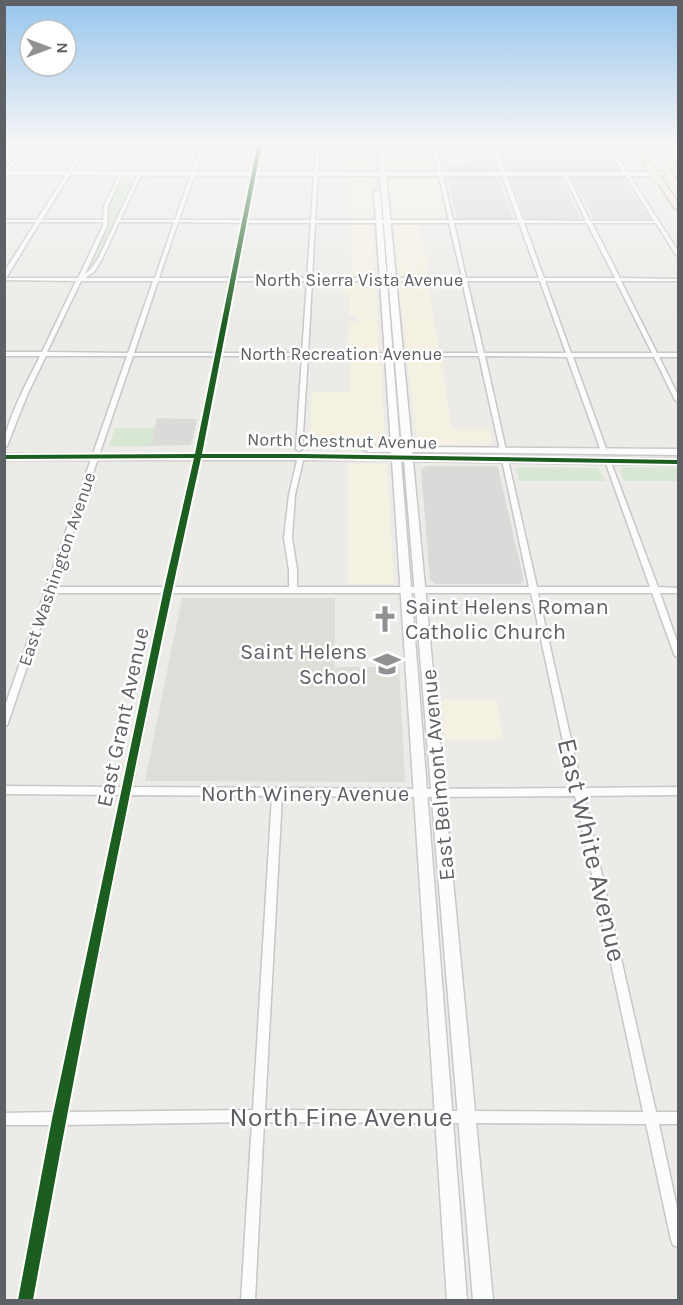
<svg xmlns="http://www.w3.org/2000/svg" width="683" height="1305" viewBox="0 0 683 1305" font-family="Karla,sans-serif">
<rect width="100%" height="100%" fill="#ecebe8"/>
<!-- commercial -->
<g fill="#f4f0e2">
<polygon points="350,142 368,142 370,171 350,172"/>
<polygon points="385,142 429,142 434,171 388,170"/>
<polygon points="350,177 370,178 372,219 351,219"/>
<polygon points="389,177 436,177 445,219 393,218"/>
<polygon points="351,224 373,225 376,277 351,277"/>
<polygon points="420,224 424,254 428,255 429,266 426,266 428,277 399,277 394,225"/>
<polygon points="343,283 376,284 379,351 347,351 349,322 357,322 357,316 349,315 349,296 343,295"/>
<polygon points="399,283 428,283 439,351 406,350"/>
<polygon points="350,359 381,360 385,443 381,445 312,446 310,444 312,392 350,392"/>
<polygon points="410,359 442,359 451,429 489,429 492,443 489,445 423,445 417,441 407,360"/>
<polygon points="348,463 387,464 394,584 348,584"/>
<polygon points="442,700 497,700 503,740 445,740"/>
</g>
<!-- industrial -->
<g fill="#dcdad8">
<polygon points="496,142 601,142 620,172 508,172"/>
<polygon points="468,161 493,161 496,172 446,172 444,165 469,165"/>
<polygon points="498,177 513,219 457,219 448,177"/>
<polygon points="510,178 561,178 581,219 525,219"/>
<polygon points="572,178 623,178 650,219 594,219"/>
<polygon points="157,418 197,419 191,445 150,446"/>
<polygon points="427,466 494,466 498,468 524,581 521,584 435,584 430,580 421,469"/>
</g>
<!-- education -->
<polygon fill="#dfddd8" points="182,598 335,598 335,667 399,667 405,782 145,781"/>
<!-- green -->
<g fill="#d7e7d4">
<polygon points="125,180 133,182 98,257 83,276 109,223 109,206 121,182"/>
<polygon points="115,428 155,428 150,446 109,446"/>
<polygon points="517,467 598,468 605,481 519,481 516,468"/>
<polygon points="622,467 678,468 678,481 624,481 620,469"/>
</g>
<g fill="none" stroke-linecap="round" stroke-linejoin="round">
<defs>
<g id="minor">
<polygon points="29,142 33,142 4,175 4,171"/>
<path d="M86,142H90L42,220H103L104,206L120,173L123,172L108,206L107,226L85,274L90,270L98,259L139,172L142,173L120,220H175L202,142H206L179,220H242L258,142H262L247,220H311L316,142H320L315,220H449L431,142H435L453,220H518L490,142H494L523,220L586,221L563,174L565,173L567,174L590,221H654L604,142H608L678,251V255H676L656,223H592L620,278L678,279V281H621L657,353H678V357H659L678,395V402L675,400L654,357H573L607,451L604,453L601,451L567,357L485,356L506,450L503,452L500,450L479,356H308L302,449L299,451L296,449L302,356H221L201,457L172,587H289V570L284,538L289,495L298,456L301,454L304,456L295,495L292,538L297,570V587H529L502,460L505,458L508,460L537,587H650L605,461L606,460H610L658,587L678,588V593H660L678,644V657L675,656L674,654L652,593H538L582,788L678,787V795L584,796L656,1112H678V1124H659L678,1212V1247L673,1245L671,1240L646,1124L264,1122L255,1300H241L252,1122L64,1125L32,1300H18L52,1125H4V1113L54,1112L121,795L4,794V786L123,787L163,593H52L8,723L7,725L4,726V709L127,356H46L28,393L7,446L4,448C4,423 29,379 40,356H4V352H42L76,281L4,280V272L36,222H4V220H37ZM40,222H103V226L78,278H6ZM119,222H174L155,278H85L94,272L102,259ZM178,222L242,223L231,278H159ZM246,223H311L307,278H236ZM315,223H449L462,278H312ZM454,223H519L539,278H466ZM524,223H587L615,278H544ZM81,281H153L128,353L47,352ZM158,281H230L216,353H134ZM235,281H307L302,353H221ZM312,281H462L478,353H308ZM467,281H540L566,353H484ZM545,281H616L652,353H571ZM133,356H215L195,457L165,587H54ZM171,593H531L573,788L420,789L132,787ZM130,795L272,796L253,1110L67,1112ZM282,796L420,797L575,796L643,1112L265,1110Z"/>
<polygon points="144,142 148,142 144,152 141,153"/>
</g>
<polygon id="tertiary" points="678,172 678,176 383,176 380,174 383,172"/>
<polygon id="secondary" points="377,142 383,142 412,447 678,449 678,455 412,452 413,455 678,459 678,465 413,461 493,1300 473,1300 404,460 401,460 467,1300 447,1300 392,460 4,460 4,454 391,455 391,452 368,452 363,449 368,446 391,446 374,192 377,190 380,192 400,447 402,447 380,176 4,175 4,171 380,172"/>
<g id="motorway">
<polygon points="632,142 638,142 653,170 647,170"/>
<polygon points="652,142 659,142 678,168 678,174 675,174"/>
<polygon points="669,142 676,142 678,152 676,151"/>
<polygon points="655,178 661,178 678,202 678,209 675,209"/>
</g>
</defs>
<!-- minor casing -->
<use href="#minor" stroke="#c7c7c7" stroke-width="3"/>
<!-- tertiary casing -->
<use href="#tertiary" stroke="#c7c7c7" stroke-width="4"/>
<!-- secondary casing -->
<use href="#secondary" stroke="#c9c9c9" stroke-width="3"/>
<!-- motorway casing -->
<use href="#motorway" stroke="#c2b497" stroke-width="3"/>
<!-- minor -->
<use href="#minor" fill="#fcfcfc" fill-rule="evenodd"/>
<!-- tertiary -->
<use href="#tertiary" fill="#fcfcfc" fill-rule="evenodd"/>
<!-- secondary -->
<use href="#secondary" fill="#fcfcfc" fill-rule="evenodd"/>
<!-- motorway -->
<use href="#motorway" fill="#efebe2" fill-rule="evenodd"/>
<defs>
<g id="motorway-bridge">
<path d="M671,142C660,156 663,168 673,182"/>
<polyline points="650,168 658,180"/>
</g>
</defs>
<!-- motorway-bridge casing -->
<use href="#motorway-bridge" stroke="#c2b497" stroke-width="9" stroke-linecap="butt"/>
<!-- motorway-bridge -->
<use href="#motorway-bridge" stroke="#efebe2" stroke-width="8"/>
<defs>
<path id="cycleway" d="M258,142H262L202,454H301L678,460V464L301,458H201C139,738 84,1019 33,1300H18L52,1119L164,589L194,458L4,459V455L195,454Z"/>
</defs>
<!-- cycleway casing -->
<use href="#cycleway" stroke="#fff" stroke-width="4"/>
<!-- cycleway -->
<use href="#cycleway" fill="#1b5e20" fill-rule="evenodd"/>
</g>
<!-- sky -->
<linearGradient id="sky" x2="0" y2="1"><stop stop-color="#97c5ed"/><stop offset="0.44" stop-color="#f6f6f5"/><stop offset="1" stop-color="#f6f6f5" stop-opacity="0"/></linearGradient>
<rect width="683" height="325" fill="url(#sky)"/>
<!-- icons -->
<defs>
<symbol id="church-bare" viewBox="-9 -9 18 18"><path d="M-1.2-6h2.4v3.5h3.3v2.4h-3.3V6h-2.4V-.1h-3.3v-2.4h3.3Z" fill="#8f9193" stroke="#fff" stroke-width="2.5" paint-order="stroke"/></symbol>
<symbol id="school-bare" viewBox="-9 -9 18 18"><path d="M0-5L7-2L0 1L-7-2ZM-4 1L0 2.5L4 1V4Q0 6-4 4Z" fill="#8f9193" stroke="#fff" stroke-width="2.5" paint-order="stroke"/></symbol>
</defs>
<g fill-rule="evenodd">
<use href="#church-bare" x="366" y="600" width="38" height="38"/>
<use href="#school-bare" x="368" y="645" width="38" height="38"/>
</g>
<g text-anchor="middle" stroke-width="5" stroke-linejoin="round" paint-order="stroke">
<!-- far-street labels -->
<g font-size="18" fill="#5d6165" stroke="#fff">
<text x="359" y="286">North Sierra Vista Avenue</text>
<text x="341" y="360">North Recreation Avenue</text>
<text transform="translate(342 441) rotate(1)" y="6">North Chestnut Avenue</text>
<text transform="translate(57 569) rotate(-71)" y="6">East Washington Avenue</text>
</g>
<!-- poi labels -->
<g font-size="22" fill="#5d6165" stroke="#fff" text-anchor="start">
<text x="405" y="614">Saint Helens Roman<tspan x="405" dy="25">Catholic Church</tspan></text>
<text x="367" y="659" text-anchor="end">Saint Helens<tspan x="367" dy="25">School</tspan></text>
</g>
<!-- street labels -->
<g font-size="22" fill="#5d6165" stroke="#fff">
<text transform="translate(122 717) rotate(-78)" y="8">East Grant Avenue</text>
<text transform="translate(437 775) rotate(-95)" y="8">East Belmont Avenue</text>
<text x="305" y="801">North Winery Avenue</text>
</g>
<!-- near-street labels -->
<g font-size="27" fill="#5d6165" stroke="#fff">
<text transform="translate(592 850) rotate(77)" y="9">East White Avenue</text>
<text x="341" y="1126">North Fine Avenue</text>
</g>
</g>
<!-- border -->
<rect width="683" height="1305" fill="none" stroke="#5d6165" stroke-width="12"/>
<!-- north arrow -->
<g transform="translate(48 48) rotate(90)"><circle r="28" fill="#ffffff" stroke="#bec0c1" stroke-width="1.5"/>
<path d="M0-4.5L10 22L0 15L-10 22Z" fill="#8f9193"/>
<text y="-9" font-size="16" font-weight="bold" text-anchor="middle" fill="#5d6165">N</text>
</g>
</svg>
